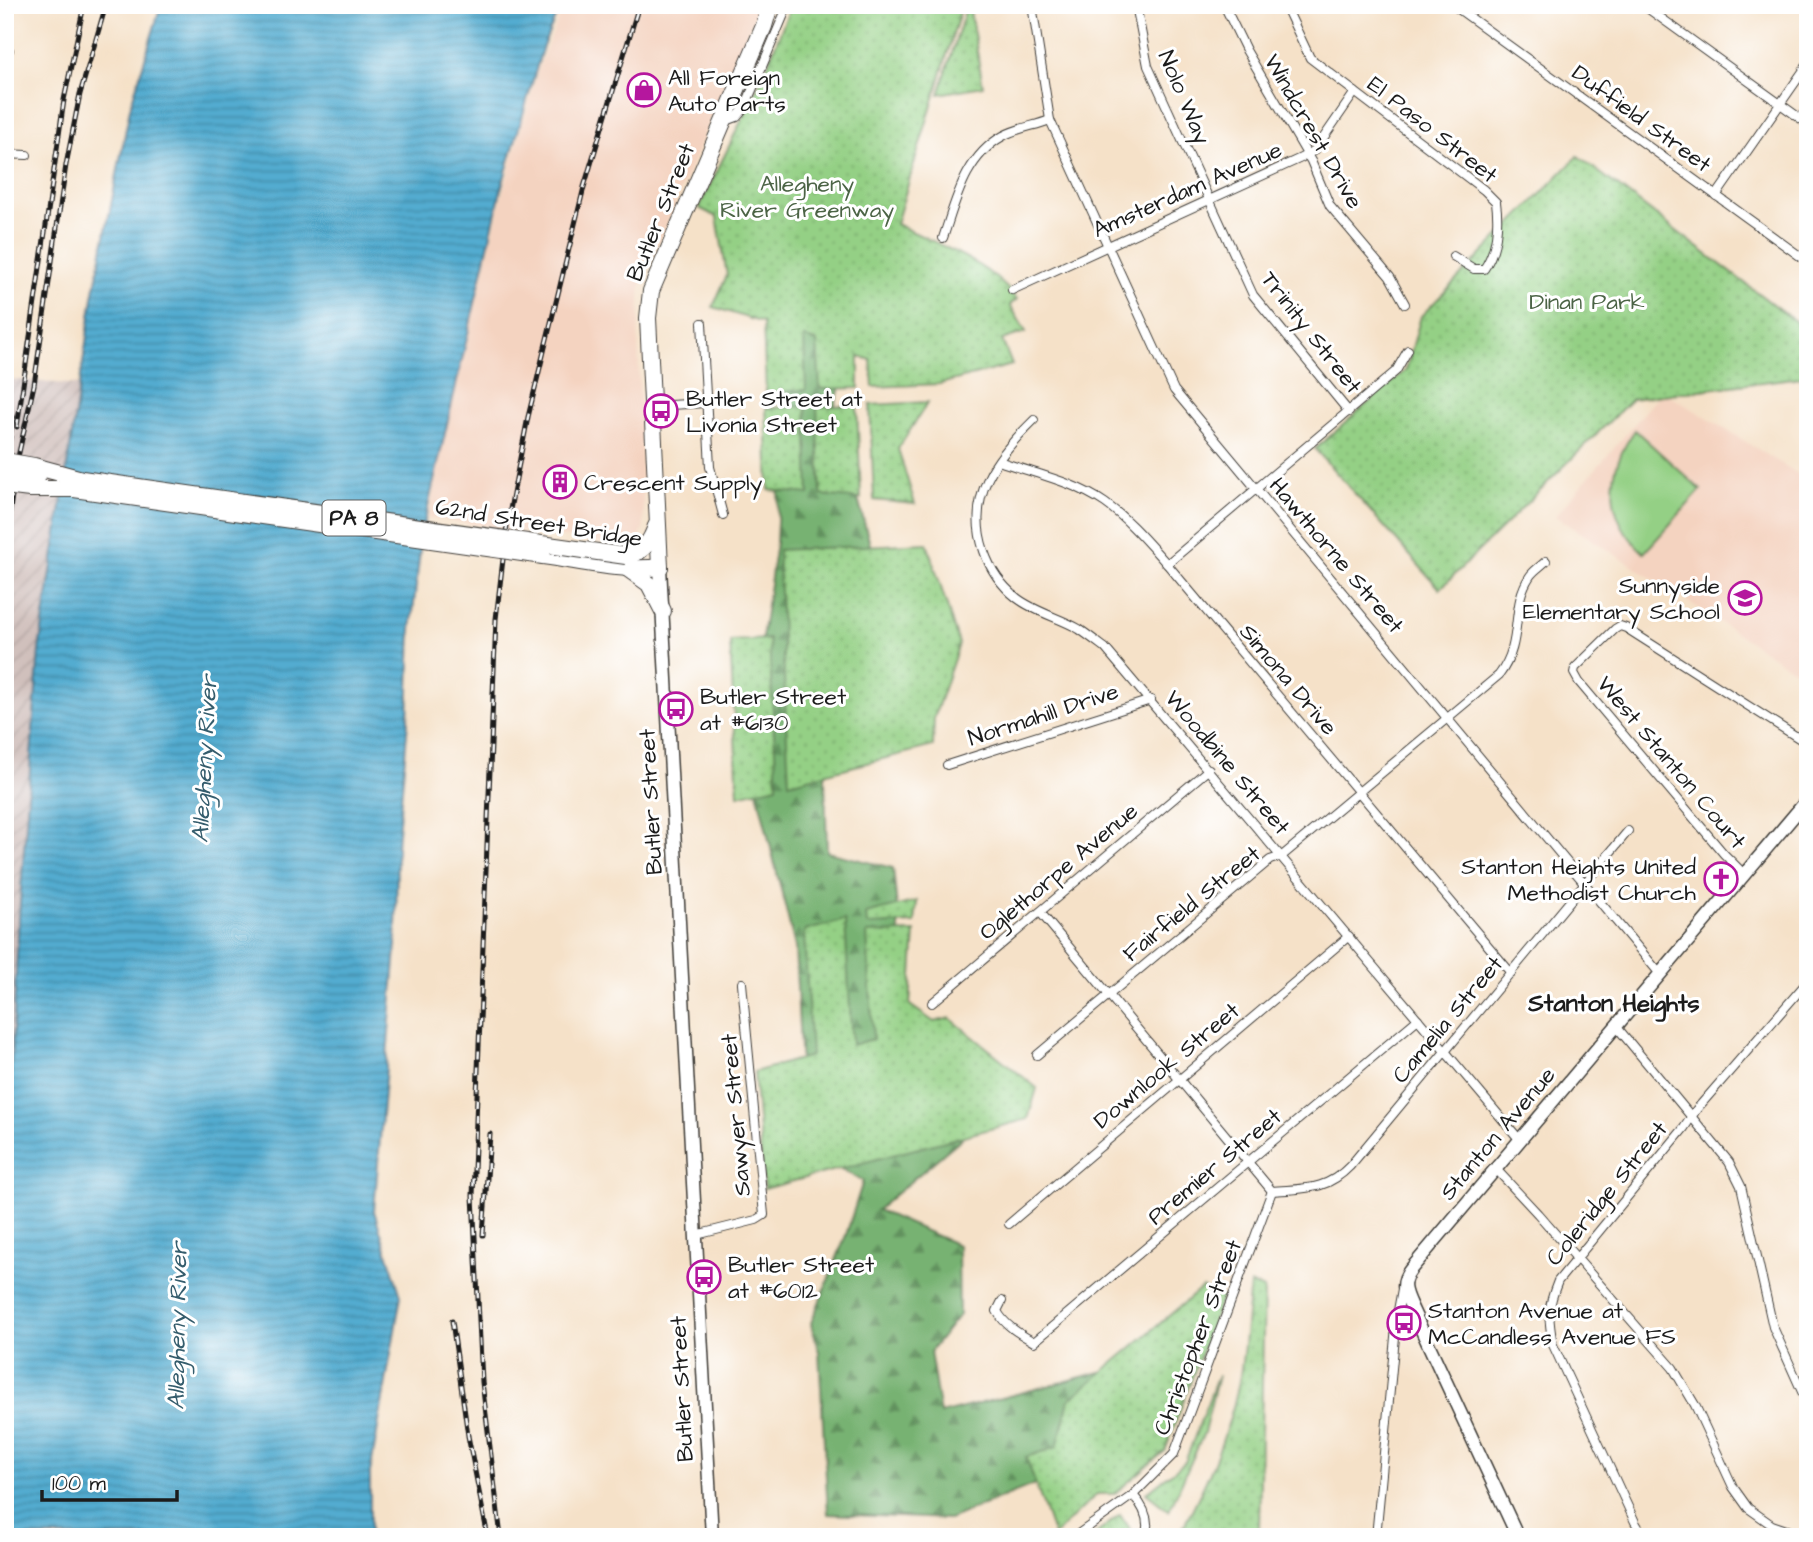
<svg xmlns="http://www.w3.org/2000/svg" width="1813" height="1542" viewBox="0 0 1813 1542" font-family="'Architects Daughter',sans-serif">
<defs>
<pattern id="industrial-furrows" width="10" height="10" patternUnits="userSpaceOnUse" patternTransform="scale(1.75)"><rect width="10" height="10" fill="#d0c0bc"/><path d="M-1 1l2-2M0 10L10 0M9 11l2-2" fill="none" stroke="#b2a4a1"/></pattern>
<pattern id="forest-firs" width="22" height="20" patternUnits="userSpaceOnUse" patternTransform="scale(1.75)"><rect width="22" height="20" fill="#77b272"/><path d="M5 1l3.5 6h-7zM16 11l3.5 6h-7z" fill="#61905d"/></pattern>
<pattern id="park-dots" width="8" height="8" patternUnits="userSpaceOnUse" patternTransform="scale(1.75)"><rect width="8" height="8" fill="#94d085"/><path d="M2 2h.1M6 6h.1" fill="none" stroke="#7fb272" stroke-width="1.8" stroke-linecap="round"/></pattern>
<pattern id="water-rules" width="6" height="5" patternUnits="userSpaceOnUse" patternTransform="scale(1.75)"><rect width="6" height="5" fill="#53acd0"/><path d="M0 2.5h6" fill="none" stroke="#448ba8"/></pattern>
</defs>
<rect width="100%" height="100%" fill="#fff"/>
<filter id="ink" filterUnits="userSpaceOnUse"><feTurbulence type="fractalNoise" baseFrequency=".0143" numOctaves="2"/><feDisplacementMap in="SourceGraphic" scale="14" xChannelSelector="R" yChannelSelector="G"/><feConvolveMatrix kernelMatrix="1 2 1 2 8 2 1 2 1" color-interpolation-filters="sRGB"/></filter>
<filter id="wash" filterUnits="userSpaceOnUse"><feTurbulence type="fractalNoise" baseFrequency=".00686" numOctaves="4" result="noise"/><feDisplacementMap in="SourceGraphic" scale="28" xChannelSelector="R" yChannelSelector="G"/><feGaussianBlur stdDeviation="1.57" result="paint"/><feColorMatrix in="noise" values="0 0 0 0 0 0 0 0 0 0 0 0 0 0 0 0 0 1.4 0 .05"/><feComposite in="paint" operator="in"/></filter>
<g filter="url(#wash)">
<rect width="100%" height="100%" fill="#f5e1c8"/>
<!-- built -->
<g fill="#f4d3c0">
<polygon points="564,5 759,5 641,285 638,340 644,527 640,538 631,545 625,546 428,518 443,442 504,187 540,63"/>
<polygon points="1663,391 1808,480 1808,679 1555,516"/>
</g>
<!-- industrial -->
<polygon fill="url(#industrial-furrows)" points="5,379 80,385 39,650 19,916 5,1179"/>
<!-- grass -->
<path fill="#94d085" stroke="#587650" stroke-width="2" d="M1635,430L1701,490L1644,553C1604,517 1605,472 1635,430Z"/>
<!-- forest -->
<polygon fill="url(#forest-firs)" stroke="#4a6747" stroke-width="2" points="879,257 834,408 873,556 823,701 827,852 893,868 908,1016 962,1138 877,1210 958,1245 959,1315 930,1352 940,1414 1139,1362 1062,1473 949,1519 828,1514 819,1352 811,1323 846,1235 863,1181 805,1150 795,947 750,762 761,645 776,543 783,404 784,284"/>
<!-- park -->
<g fill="url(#park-dots)" stroke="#587650" stroke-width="2">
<path d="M791,5H962L896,224C939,245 987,261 1017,299L1010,305L1026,332L1002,340L1012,365L940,384L873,387L871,360L859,356V388L820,389L817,342L804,337L806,390L766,393L763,323L713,307L727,275L717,217L699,208L764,74Z"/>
<polygon points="967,5 969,5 983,86 939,94"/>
<polygon points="1578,156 1808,331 1808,376 1632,399 1440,589 1315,449 1406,370 1421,316"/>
<polygon points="928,402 898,449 915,504 874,500 870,405"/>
<polygon points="857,405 861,499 821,495 817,407"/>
<polygon points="806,406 809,494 769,490 766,408"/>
<polygon points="927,543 959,644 934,718 933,746 789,783 778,550"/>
<polygon points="769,639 777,786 738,795 730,641"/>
<polygon points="917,901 915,923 867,925 866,914"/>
<polygon points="845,920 852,1045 873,1039 867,933 915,932 910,1005 934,1022 950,1018 1037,1088 1028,1119 764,1189 754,1072 811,1056 804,931"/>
<path d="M1250,1284L1264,1289L1259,1530L1234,1537H1178C1204,1488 1227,1440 1238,1386C1245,1353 1246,1317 1250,1284Z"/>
<polygon points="1202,1288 1222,1297 1165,1451 1114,1494 1097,1494 1054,1536 1026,1457 1057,1447 1069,1400"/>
<polygon points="1218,1375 1204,1433 1169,1511 1146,1493 1185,1462"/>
<polygon points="1120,1515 1136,1537 1092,1537"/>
</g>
<!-- water -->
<polygon fill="url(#water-rules)" stroke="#386476" stroke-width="2" points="161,5 561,5 543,46 502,186 422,533 411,630 408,722 397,845 396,949 374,1211 401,1296 370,1473 370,1537 5,1537 5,1179 19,916 39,650 93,297 130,108"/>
</g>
<g filter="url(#ink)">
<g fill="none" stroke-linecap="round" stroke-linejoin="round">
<defs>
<g id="street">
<polyline points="1032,5 1050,120 1174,390 1660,974"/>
<polyline points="1136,5 1148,66 1253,295 1349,412"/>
<polyline points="1224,5 1246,50 1311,161 1330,206 1390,277 1405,304"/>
<path d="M1285,5L1310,58L1484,190L1496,202C1499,224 1497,250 1484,269H1474L1453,256"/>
<polyline points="1453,5 1808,262"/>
<polyline points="1643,5 1808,124"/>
<polyline points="5,49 9,50"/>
<polyline points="726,121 737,117 744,109 788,5"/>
<polyline points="5,154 27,155"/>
<polyline points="1716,196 1808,64"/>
<path d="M943,238C956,200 965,157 1003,136C1017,128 1035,126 1050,120"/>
<polyline points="1012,290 1301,158 1315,150 1355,92"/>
<polyline points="702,323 710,467 723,515"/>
<polyline points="652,406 706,403"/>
<path d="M1034,420C997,456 965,496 984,551C990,569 1002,586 1017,598C1035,612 1060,618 1079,629C1088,635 1097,642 1105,648L1519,1139"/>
<path d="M999,461C1035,474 1073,481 1105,503C1129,520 1148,543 1167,564L1511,973"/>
<polyline points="1167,564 1396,371 1408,350"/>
<polyline points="947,765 1151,700"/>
<polyline points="1744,874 1724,854 1579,682 1574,673 1575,668 1615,629 1620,626 1626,628 1808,744"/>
<polyline points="1040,912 1272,1191"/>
<polyline points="932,1003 1209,769"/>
<polyline points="1616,1026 1729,1162 1741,1186 1773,1327 1808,1405"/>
<path d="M1037,1055L1270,860L1282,856L1499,675C1525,641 1509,607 1530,576C1534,570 1541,566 1546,561"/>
<polyline points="1495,1168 1538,1214 1673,1368 1695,1405 1733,1487 1748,1508 1772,1525 1807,1537"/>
<path d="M1272,1191C1305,1188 1326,1191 1350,1166L1628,831"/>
<polyline points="1009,1224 1349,936"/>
<polyline points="696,1235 756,1220 764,1215 742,983"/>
<path d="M1002,1301L997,1311C1005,1326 1020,1334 1034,1342L1418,1019"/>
<path d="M1133,1495C1144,1507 1151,1521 1145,1537"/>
<polyline points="1074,1537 1133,1495 1174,1454 1272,1191"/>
<polyline points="1376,1537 1397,1316 1402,1289"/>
<path d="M1644,1537L1635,1522L1553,1345C1548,1317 1547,1308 1558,1281L1684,1128L1696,1110L1808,981"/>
</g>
<g id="secondary">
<polyline points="660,567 712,1537"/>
<path d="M1518,1537L1412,1309C1405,1293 1399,1284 1411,1269L1808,799"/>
</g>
<g id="highway">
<path d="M543,556C581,561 622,572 660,567"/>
<path d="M626,556C643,553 651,542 656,526"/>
<polyline points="660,567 648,318 651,291 764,26 770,5"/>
<polyline points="628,569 649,584 663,611"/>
</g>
</defs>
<!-- street casing -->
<use href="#street" stroke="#3d3a36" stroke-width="10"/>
<!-- secondary casing -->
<use href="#secondary" stroke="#3d3a36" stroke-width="15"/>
<!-- highway casing -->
<use href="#highway" stroke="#3d3a36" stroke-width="18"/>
<!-- street -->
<use href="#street" stroke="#fff" stroke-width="8"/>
<!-- secondary -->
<use href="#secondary" stroke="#fff" stroke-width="12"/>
<!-- highway -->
<use href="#highway" stroke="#fff" stroke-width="16"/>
<defs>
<g id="rail">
<polyline points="17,427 64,100 84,5"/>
<polyline points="5,469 13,417"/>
<polyline points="5,546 16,466 34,385 66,165 80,94 106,5"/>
<polyline points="483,1235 490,1134"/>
<polyline points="452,1321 468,1436 488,1537"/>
<polyline points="501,1537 482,1382 473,1196 496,619 507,525 528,417 584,187 639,5"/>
</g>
</defs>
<!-- rail casing -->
<use href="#rail" stroke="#1c1c1c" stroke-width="5"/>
<!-- rail -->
<use href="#rail" stroke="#fff" stroke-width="2.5" stroke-dasharray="8" stroke-linecap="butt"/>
<defs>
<g id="highway-bridge">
<polyline points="5,461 34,466 82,479 626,556"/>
<polyline points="5,473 38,476"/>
<polyline points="5,486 30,489 74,489 543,556"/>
</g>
</defs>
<!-- highway-bridge casing -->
<use href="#highway-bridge" stroke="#3d3a36" stroke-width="18" stroke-linecap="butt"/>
<!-- highway-bridge -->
<use href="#highway-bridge" stroke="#fff" stroke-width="16"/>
</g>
</g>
<!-- icons -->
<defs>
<symbol id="shop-ring" viewBox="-11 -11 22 22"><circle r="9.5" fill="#fff" stroke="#b5179e" stroke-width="1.5"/><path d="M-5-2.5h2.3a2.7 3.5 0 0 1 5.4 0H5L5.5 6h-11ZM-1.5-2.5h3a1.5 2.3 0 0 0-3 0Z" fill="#b5179e"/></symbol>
<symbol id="bus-ring" viewBox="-11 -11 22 22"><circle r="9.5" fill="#fff" stroke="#b5179e" stroke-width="1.5"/><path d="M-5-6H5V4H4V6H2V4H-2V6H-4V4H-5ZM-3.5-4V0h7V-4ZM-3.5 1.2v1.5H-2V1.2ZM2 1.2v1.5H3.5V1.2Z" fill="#b5179e"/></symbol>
<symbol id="building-ring" viewBox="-11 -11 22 22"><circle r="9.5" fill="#fff" stroke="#b5179e" stroke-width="1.5"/><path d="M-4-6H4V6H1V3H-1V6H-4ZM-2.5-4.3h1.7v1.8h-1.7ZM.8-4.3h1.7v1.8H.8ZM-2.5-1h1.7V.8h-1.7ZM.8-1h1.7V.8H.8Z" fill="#b5179e"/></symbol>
<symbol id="school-ring" viewBox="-11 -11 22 22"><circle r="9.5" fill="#fff" stroke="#b5179e" stroke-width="1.5"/><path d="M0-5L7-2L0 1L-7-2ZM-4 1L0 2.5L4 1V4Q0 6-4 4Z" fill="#b5179e"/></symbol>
<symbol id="church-ring" viewBox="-11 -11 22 22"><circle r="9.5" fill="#fff" stroke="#b5179e" stroke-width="1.5"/><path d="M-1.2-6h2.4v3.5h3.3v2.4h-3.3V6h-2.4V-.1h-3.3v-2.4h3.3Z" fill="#b5179e"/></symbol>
</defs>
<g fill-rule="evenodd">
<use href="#shop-ring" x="625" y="71" width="38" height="38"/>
<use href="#bus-ring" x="642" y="392" width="38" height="38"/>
<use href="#building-ring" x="541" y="463" width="38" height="38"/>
<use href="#school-ring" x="1726" y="579" width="38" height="38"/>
<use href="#bus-ring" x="657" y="690" width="38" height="38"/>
<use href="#church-ring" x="1702" y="860" width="38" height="38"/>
<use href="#bus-ring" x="685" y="1258" width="38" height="38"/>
<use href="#bus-ring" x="1385" y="1304" width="38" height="38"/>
</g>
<g text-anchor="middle" stroke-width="6" stroke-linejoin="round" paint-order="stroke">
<!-- shield labels -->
<rect fill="#fff" stroke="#606060" stroke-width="2" x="322.5" y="500.5" width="63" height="35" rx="5"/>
<g font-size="21" font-weight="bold" fill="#1c1c1c">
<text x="354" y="525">PA 8</text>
</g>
<!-- poi labels -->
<g font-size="23" fill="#1c1c1c" stroke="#fff" text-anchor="start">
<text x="668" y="85">All Foreign<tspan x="668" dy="26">Auto Parts</tspan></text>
<text x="686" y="406">Butler Street at<tspan x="686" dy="26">Livonia Street</tspan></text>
<text x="584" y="490">Crescent Supply</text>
<text x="1720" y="593" text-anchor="end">Sunnyside<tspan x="1720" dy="26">Elementary School</tspan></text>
<text x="700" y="704">Butler Street<tspan x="700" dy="26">at #6130</tspan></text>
<text x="1696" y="874" text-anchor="end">Stanton Heights United<tspan x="1696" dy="26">Methodist Church</tspan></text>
<text x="728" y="1272">Butler Street<tspan x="728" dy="26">at #6012</tspan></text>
<text x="1428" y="1318">Stanton Avenue at<tspan x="1428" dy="26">McCandless Avenue FS</tspan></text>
</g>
<!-- street labels -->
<g font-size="23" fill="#1c1c1c" stroke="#fff">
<text transform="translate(1185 97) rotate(67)" y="8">Nolo Way</text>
<text transform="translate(1642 118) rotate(36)" y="8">Duffield Street</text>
<text transform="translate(1433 129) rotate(38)" y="8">El Paso Street</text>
<text transform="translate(1314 131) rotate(60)" y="8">Windcrest Drive</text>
<text transform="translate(1187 189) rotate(-24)" y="8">Amsterdam Avenue</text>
<text transform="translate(660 212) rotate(-68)" y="8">Butler Street</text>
<text transform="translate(1312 332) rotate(52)" y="8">Trinity Street</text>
<text transform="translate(539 522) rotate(9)" y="8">62nd Street Bridge</text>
<text transform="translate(1337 555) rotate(50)" y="8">Hawthorne Street</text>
<text transform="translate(1289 679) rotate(50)" y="8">Simona Drive</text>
<text transform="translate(1043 714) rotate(-18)" y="8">Normahill Drive</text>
<text transform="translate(1228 762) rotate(50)" y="8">Woodbine Street</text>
<text transform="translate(1672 762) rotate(50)" y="8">West Stanton Court</text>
<text transform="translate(650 802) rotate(-93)" y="8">Butler Street</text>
<text transform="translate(1058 871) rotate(-40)" y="8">Oglethorpe Avenue</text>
<text transform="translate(1191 903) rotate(-39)" y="8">Fairfield Street</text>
<text transform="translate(1447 1019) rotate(-50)" y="8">Camelia Street</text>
<text transform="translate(1166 1065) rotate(-40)" y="8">Downlook Street</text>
<text transform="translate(735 1115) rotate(-95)" y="8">Sawyer Street</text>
<text transform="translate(1497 1133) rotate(-50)" y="8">Stanton Avenue</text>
<text transform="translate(1214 1166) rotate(-40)" y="8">Premier Street</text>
<text transform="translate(1606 1193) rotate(-51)" y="8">Coleridge Street</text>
<text transform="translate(1197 1337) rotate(-69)" y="8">Christopher Street</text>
<text transform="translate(681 1389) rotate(-93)" y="8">Butler Street</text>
</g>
<!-- park labels -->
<g font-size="23" fill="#4c6446" stroke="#fff">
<text x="807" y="191">Allegheny<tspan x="807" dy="26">River Greenway</tspan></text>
<text x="1587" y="309">Dinan Park</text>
</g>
<!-- water labels -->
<g font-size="24" font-style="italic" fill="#355d6d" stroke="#fff">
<text transform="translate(204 759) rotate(-87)" y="8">Allegheny River</text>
<text transform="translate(177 1326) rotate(-89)" y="8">Allegheny River</text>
</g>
<!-- neighbourhood labels -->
<g font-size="24" font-weight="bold" fill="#1c1c1c" stroke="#fff">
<text x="1614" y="1011">Stanton Heights</text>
</g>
</g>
<!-- margin -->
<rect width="1813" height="1542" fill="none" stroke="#fff" stroke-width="28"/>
<!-- scale -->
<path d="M42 1490v10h135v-10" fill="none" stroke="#1c1c1c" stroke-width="3.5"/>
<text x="52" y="1490" font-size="21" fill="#1c1c1c" stroke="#ffffff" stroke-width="5" paint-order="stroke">100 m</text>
</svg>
